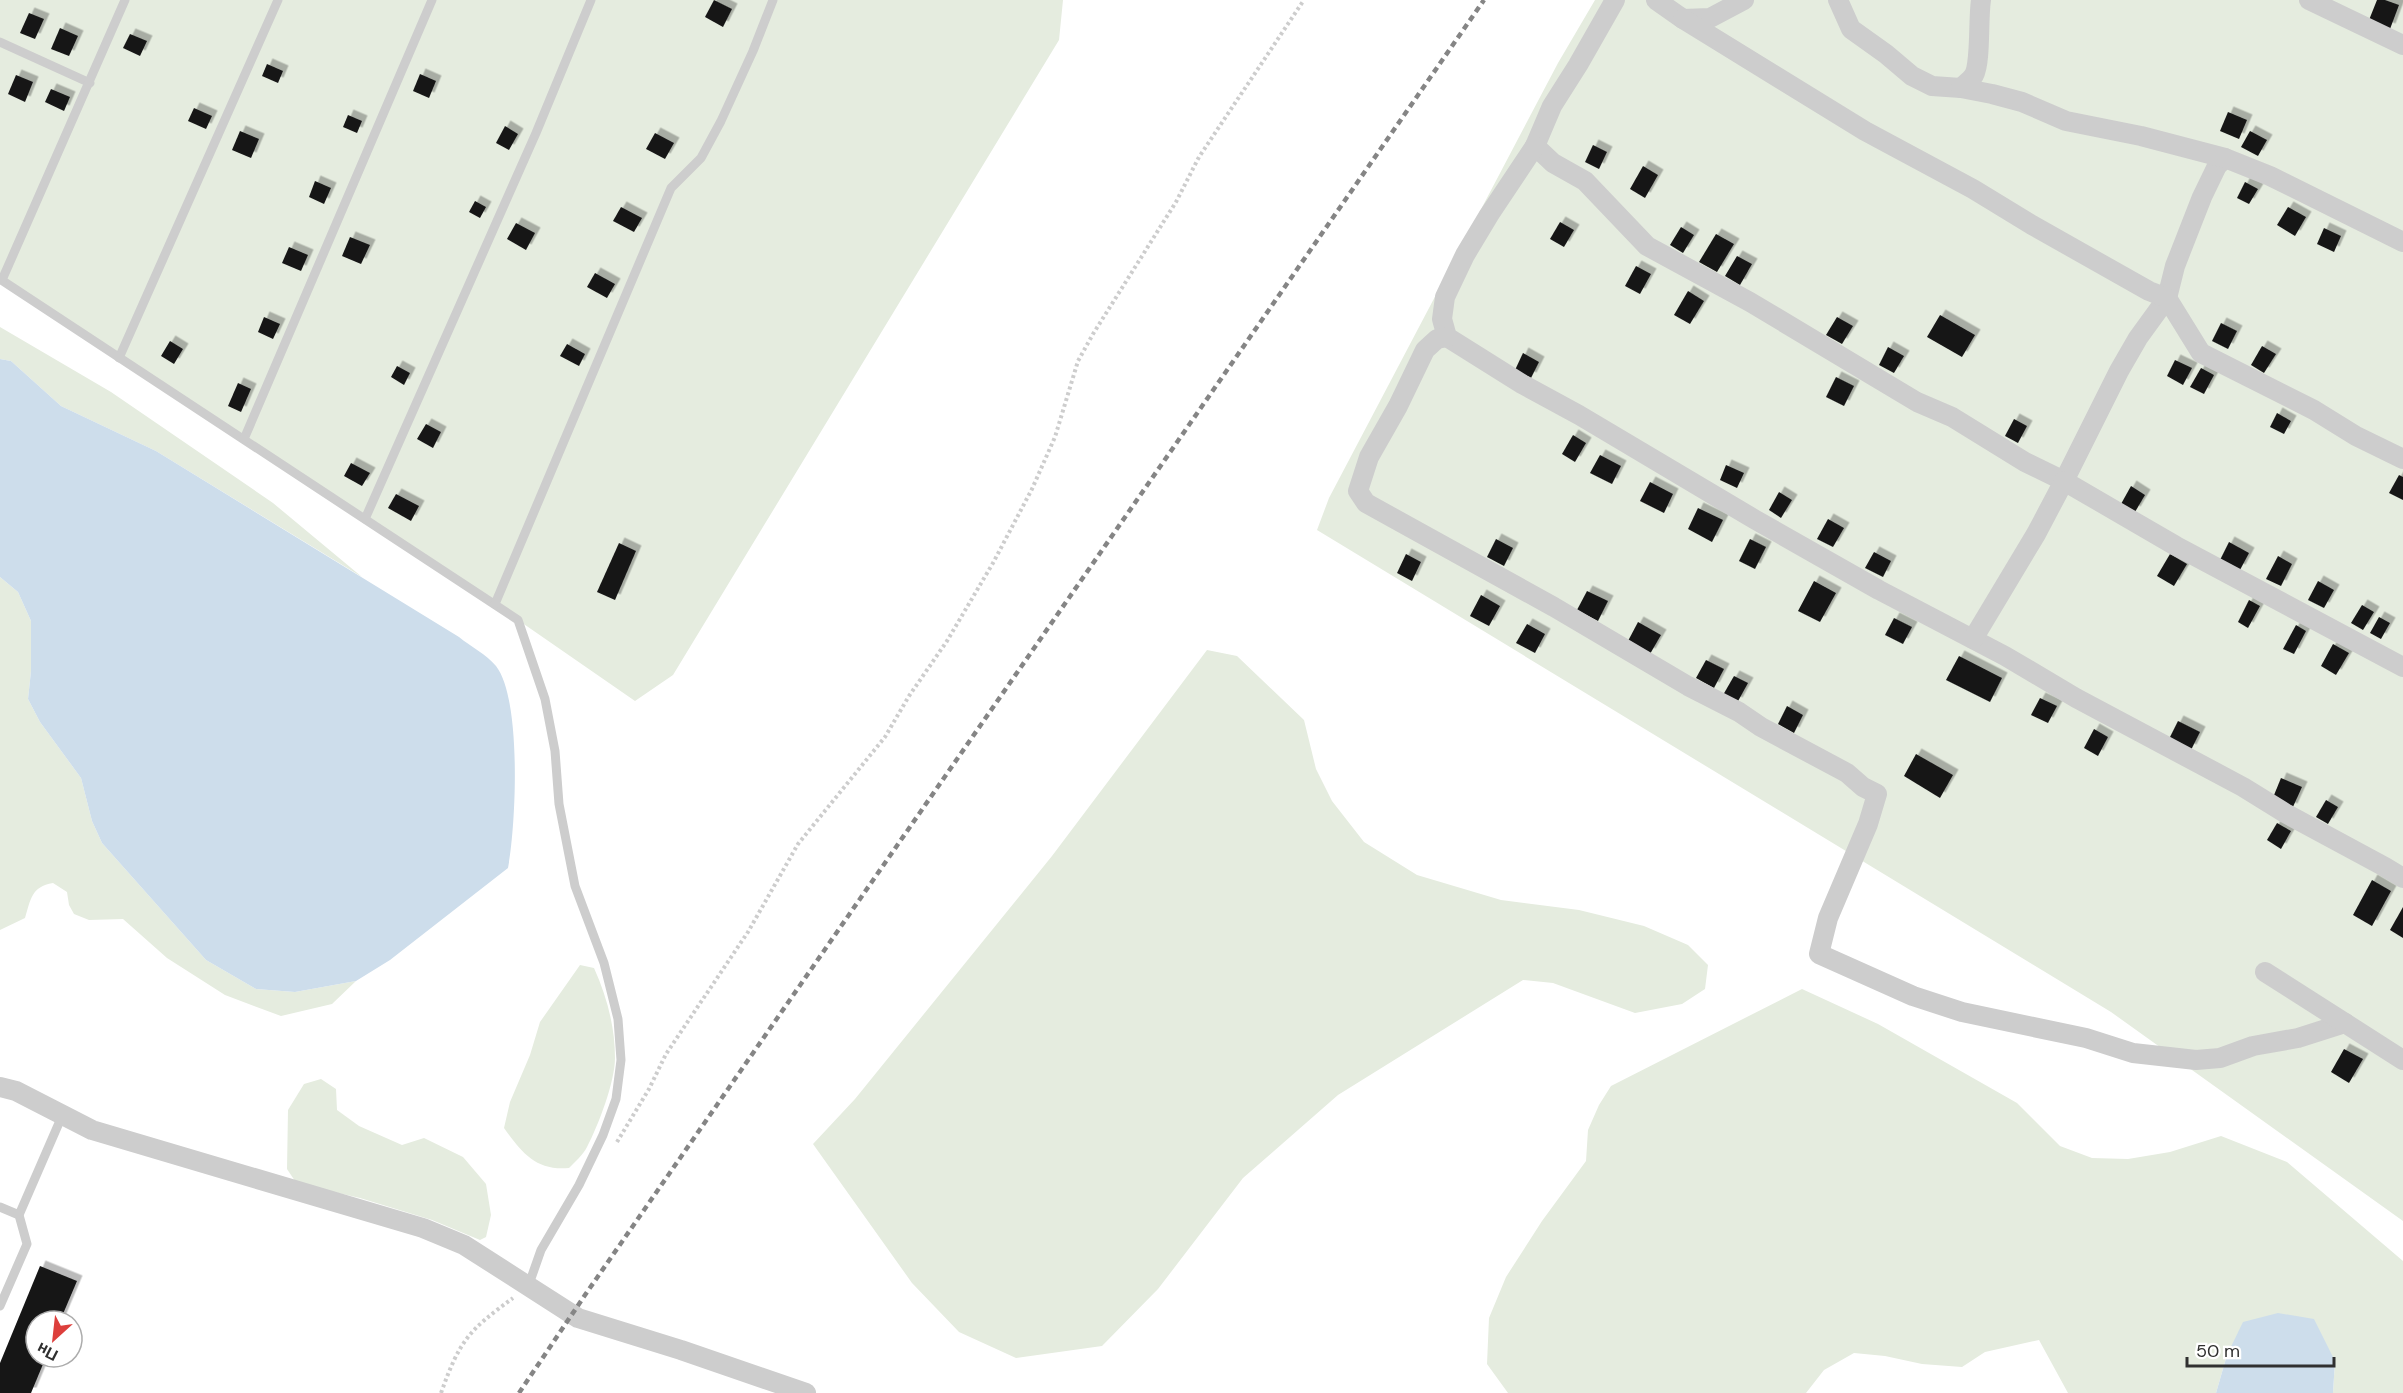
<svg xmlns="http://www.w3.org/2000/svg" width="2403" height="1393" viewBox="0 0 2403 1393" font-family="'DM Sans',sans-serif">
<defs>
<filter id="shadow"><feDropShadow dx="5.5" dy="-5.5" stdDeviation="0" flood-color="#0004"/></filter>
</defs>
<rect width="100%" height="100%" fill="#fff"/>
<!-- green -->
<g fill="#e5ecdf">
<polygon points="0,0 1063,0 1059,40 673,675 635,701 518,620 0,279"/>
<polygon points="1595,0 2403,0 2403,1221 2111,1012 1317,530 1329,498 1558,63"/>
<polygon points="0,327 111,392 273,503 362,577 156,451 61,406 11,361 0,359"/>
<path d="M0,577L18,592L31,621V671L28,699L40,722L81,778L92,821L102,843L206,960L256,989L295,992L356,981L332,1004L281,1016L225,995L167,958L123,919L89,920L74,914L69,905L67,892L53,883C31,887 31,899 25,918L0,930Z"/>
<polygon points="1207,650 1237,656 1304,720 1316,769 1332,801 1364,842 1417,875 1501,900 1579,910 1644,926 1688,945 1708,965 1705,989 1682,1004 1635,1013 1553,983 1523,980 1338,1095 1243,1178 1158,1289 1102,1346 1016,1358 959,1332 912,1283 813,1144 855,1099 1052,856"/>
<path d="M580,965L594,968C607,997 615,1027 615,1058C615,1082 598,1126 587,1147C583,1155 575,1162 569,1168C536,1171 522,1153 504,1128L510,1102L530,1055L540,1022Z"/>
<polygon points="1802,989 1878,1024 2017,1103 2060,1146 2092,1158 2128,1159 2170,1152 2221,1136 2287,1162 2403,1261 2403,1393 2333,1393 2335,1361 2227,1355 2216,1393 2068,1393 2039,1340 1985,1352 1962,1367 1922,1364 1885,1356 1854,1353 1824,1370 1806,1393 1508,1393 1487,1364 1489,1318 1506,1277 1542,1221 1586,1161 1588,1130 1599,1105 1611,1086"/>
<polygon points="321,1079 336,1089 337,1110 359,1126 402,1145 424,1138 463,1157 486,1184 491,1215 486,1237 480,1240 432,1220 360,1198 308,1186 295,1181 287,1169 288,1110 304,1084"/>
</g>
<!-- water -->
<g fill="#cdddeb">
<path d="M0,359L11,361L61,406L156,451L459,637C470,646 487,655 496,666C522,699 516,826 508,868L390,960L356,981L295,992L256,989L206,960L102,843L92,821L81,778L40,722L28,699L31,671V621L18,592L0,577Z"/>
<polygon points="2278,1313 2314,1319 2335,1361 2333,1393 2216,1393 2227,1355 2243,1322"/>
</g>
<!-- building -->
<g fill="#171717" filter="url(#shadow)">
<polygon points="714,0 732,9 723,27 705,17"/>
<polygon points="2377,0 2385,0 2399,5 2390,29 2369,20"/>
<polygon points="29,13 44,19 35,39 20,33"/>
<polygon points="60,28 78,36 69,56 51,49"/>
<polygon points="130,34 147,41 140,56 123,48"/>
<polygon points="267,64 283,71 278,83 262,76"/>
<polygon points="420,74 436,81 429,98 413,91"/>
<polygon points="16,75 33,82 25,102 8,94"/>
<polygon points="51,89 70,97 64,111 45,102"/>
<polygon points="194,108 212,116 206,129 188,121"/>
<polygon points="2228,112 2247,120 2239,139 2220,131"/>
<polygon points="348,115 362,121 357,133 343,127"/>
<polygon points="505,126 518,134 509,150 496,143"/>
<polygon points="240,131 259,139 251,158 232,150"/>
<polygon points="2250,131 2267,140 2258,156 2241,147"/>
<polygon points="655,133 674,143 665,159 646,149"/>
<polygon points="1593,145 1607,152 1599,169 1585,162"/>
<polygon points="1643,166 1658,175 1645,198 1630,189"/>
<polygon points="315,181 331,188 324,204 309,197"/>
<polygon points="2245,182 2258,189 2249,204 2237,198"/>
<polygon points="475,201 486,207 480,218 469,212"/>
<polygon points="621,207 642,218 634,232 613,221"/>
<polygon points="2288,207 2306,217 2295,236 2277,225"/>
<polygon points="1560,222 1574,230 1564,247 1550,239"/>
<polygon points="516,223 535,233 526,250 507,239"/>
<polygon points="1681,227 1694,235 1683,253 1670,245"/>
<polygon points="2324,228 2341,236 2334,252 2317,244"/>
<polygon points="1716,234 1734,244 1717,272 1699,262"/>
<polygon points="350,237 370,245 361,264 342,256"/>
<polygon points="289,247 308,255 301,271 282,263"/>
<polygon points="1737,256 1752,264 1740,285 1725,276"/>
<polygon points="1636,266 1651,274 1640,294 1625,286"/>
<polygon points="595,273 615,284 607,298 587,287"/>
<polygon points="1688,291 1704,301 1690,324 1674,315"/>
<polygon points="1940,315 1975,335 1962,357 1927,337"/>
<polygon points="264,317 280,324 273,339 258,332"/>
<polygon points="1837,317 1853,326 1842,344 1826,335"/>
<polygon points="2221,323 2237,331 2228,349 2212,341"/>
<polygon points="170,341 183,349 174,364 161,356"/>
<polygon points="567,344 585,354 579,366 560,356"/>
<polygon points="2262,346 2276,354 2264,373 2251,365"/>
<polygon points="1888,347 1904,356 1894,373 1879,365"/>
<polygon points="1523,353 1539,362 1531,378 1515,370"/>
<polygon points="2175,360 2192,368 2183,385 2167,376"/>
<polygon points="397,366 410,373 404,385 391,377"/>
<polygon points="2201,368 2214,375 2204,394 2190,387"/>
<polygon points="1836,377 1854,386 1844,406 1826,397"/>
<polygon points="238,383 251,389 241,412 228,406"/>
<polygon points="2277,413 2291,421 2284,434 2270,427"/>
<polygon points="2014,419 2027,426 2018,443 2005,436"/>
<polygon points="426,424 441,432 433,448 417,439"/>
<polygon points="1573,435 1586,443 1575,462 1562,454"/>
<polygon points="1600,455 1621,466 1612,484 1590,473"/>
<polygon points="351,463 370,473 362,486 344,476"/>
<polygon points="1726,465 1744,473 1737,488 1720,480"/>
<polygon points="2399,475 2403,477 2403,500 2389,493"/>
<polygon points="1650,482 1673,494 1664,513 1640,501"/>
<polygon points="2131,486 2145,495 2135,512 2121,504"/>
<polygon points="1779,492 1792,500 1781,518 1769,510"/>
<polygon points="396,494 419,506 411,521 388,508"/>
<polygon points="1698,508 1723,520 1712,542 1688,529"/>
<polygon points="1828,519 1844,528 1833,547 1817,539"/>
<polygon points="1496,539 1513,548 1504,566 1487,557"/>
<polygon points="1750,539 1766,547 1755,569 1739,561"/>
<polygon points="2229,542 2249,553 2240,570 2220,560"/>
<polygon points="619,543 636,551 615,600 597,592"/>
<polygon points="1874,552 1891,561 1883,577 1865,568"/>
<polygon points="1406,554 1421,562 1412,581 1397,573"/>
<polygon points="2170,554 2187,564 2174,586 2157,576"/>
<polygon points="2278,556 2292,564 2281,586 2266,579"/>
<polygon points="1814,581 1836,593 1820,622 1798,611"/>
<polygon points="2318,581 2334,590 2324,608 2308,600"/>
<polygon points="1587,591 1608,601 1598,621 1577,610"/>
<polygon points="1481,595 1500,606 1489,626 1470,616"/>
<polygon points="2249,600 2260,606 2248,628 2238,622"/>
<polygon points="2362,605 2374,612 2363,630 2351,623"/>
<polygon points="2379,617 2390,623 2381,639 2370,633"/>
<polygon points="1894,618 1912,627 1903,644 1885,635"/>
<polygon points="1638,622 1661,635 1650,654 1628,641"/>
<polygon points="1527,624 1545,634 1535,653 1516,643"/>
<polygon points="2296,625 2306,631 2294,654 2283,649"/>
<polygon points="2333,644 2349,653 2336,675 2321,666"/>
<polygon points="1959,656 2002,678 1990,702 1946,680"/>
<polygon points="1706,660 1724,669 1714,688 1696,678"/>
<polygon points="1734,676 1748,683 1737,703 1723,695"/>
<polygon points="2040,698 2057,706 2048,723 2031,715"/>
<polygon points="1787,706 1803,715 1794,733 1778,724"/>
<polygon points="2178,721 2200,732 2191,750 2169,739"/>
<polygon points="2094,729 2108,737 2098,756 2084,748"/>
<polygon points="1916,754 1953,775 1940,798 1904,776"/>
<polygon points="2281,778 2302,787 2292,809 2272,800"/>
<polygon points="2326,800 2338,807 2328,824 2316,817"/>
<polygon points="2277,823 2291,831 2281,849 2267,840"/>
<polygon points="2372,880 2391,891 2372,926 2353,915"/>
<polygon points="2403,907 2403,938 2390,930"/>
<polygon points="2344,1049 2363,1059 2349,1083 2331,1072"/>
<polygon points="40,1266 77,1281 60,1321 36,1321 36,1357 46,1357 31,1393 0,1393 0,1363"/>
</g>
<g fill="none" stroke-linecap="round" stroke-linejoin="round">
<!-- path -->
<g stroke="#cdcdcd" stroke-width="4" stroke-dasharray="3 3" stroke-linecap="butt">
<polyline points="617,1142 649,1089 666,1054 748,932 798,844 885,737 909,696 947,641 993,563 1032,489 1055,437 1078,361 1093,334 1176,202 1199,157 1304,0"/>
<path d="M441,1393C460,1340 468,1331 513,1298"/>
</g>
<!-- lane -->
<g stroke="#cdcdcd" stroke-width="9">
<polyline points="0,42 90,83"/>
<polyline points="0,279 518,620 545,699 555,751 559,804 575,886 604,963 618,1019 621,1060 616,1099 603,1135 579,1185 541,1250 528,1287"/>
<polyline points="2,280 125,0"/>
<polyline points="119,358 278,0"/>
<polyline points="244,439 432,0"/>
<polyline points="365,519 536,133 591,0"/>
<polyline points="495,604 671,188 701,158 721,121 753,51 773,0"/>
<polyline points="0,1207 19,1215 27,1244 0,1306"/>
<polyline points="19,1215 62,1116"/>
</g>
<!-- street -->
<g stroke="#cdcdcd" stroke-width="20">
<polyline points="1615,0 1578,65 1552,106 1535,146 1553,163 1585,181 1647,246 1750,302 1917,402 1952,417 2025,462 2064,481 2119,371 2138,338 2167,298 2175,266 2202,197 2217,166 2225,158"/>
<polyline points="1656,0 1683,19 1710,18 1744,0"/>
<polyline points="1838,0 1851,29 1886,54 1912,76 1932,86 1961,88 1992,94 2022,102 2066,121 2141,136 2225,158 2270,176 2403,242"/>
<polyline points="2309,0 2403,45"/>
<polyline points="1683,19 1865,131 1973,189 2032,225 2149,291 2167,298 2201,353 2314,410 2356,436 2403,459"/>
<path d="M1961,88C1965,84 1971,80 1974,75C1981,62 1978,19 1981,0"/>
<polyline points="1535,146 1489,215 1465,255 1445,297 1442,319 1447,337 1522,384 1579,415 1754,519 1879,590 2005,656 2076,698 2243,787 2285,813 2385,867 2403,878"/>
<polyline points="1447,337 1437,339 1425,350 1398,406 1369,457 1358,491 1366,503 1554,607 1688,686 1739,712 1761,727 1847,773 1863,787 1877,794 1868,824 1828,918 1819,954 1913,996 1962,1012 2086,1038 2133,1053 2196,1060 2220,1058 2253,1046 2298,1038 2345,1023"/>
<polyline points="1973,639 2036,534 2064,481 2176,546 2403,667"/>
<polyline points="2265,972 2403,1060"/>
<polyline points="0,1087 16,1091 92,1130 423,1228 464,1245 578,1318 681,1350 806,1393"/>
</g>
<!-- rail -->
<polyline stroke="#858585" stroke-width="4.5" stroke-dasharray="6 4.5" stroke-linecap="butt" points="519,1393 585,1295 1484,0"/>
</g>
<!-- north arrow -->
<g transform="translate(54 1339) rotate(207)"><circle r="28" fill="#ffffff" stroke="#acacac" stroke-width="1.5"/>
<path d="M0-4.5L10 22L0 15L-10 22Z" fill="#dd3f3c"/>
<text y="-9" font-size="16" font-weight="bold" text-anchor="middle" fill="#303030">Пн</text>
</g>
<!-- scale -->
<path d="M2187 1357v9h147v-9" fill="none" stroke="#303030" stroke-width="3"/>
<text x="2196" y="1357" font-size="18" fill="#303030" stroke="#ffffff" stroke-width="4.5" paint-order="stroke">50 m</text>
</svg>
